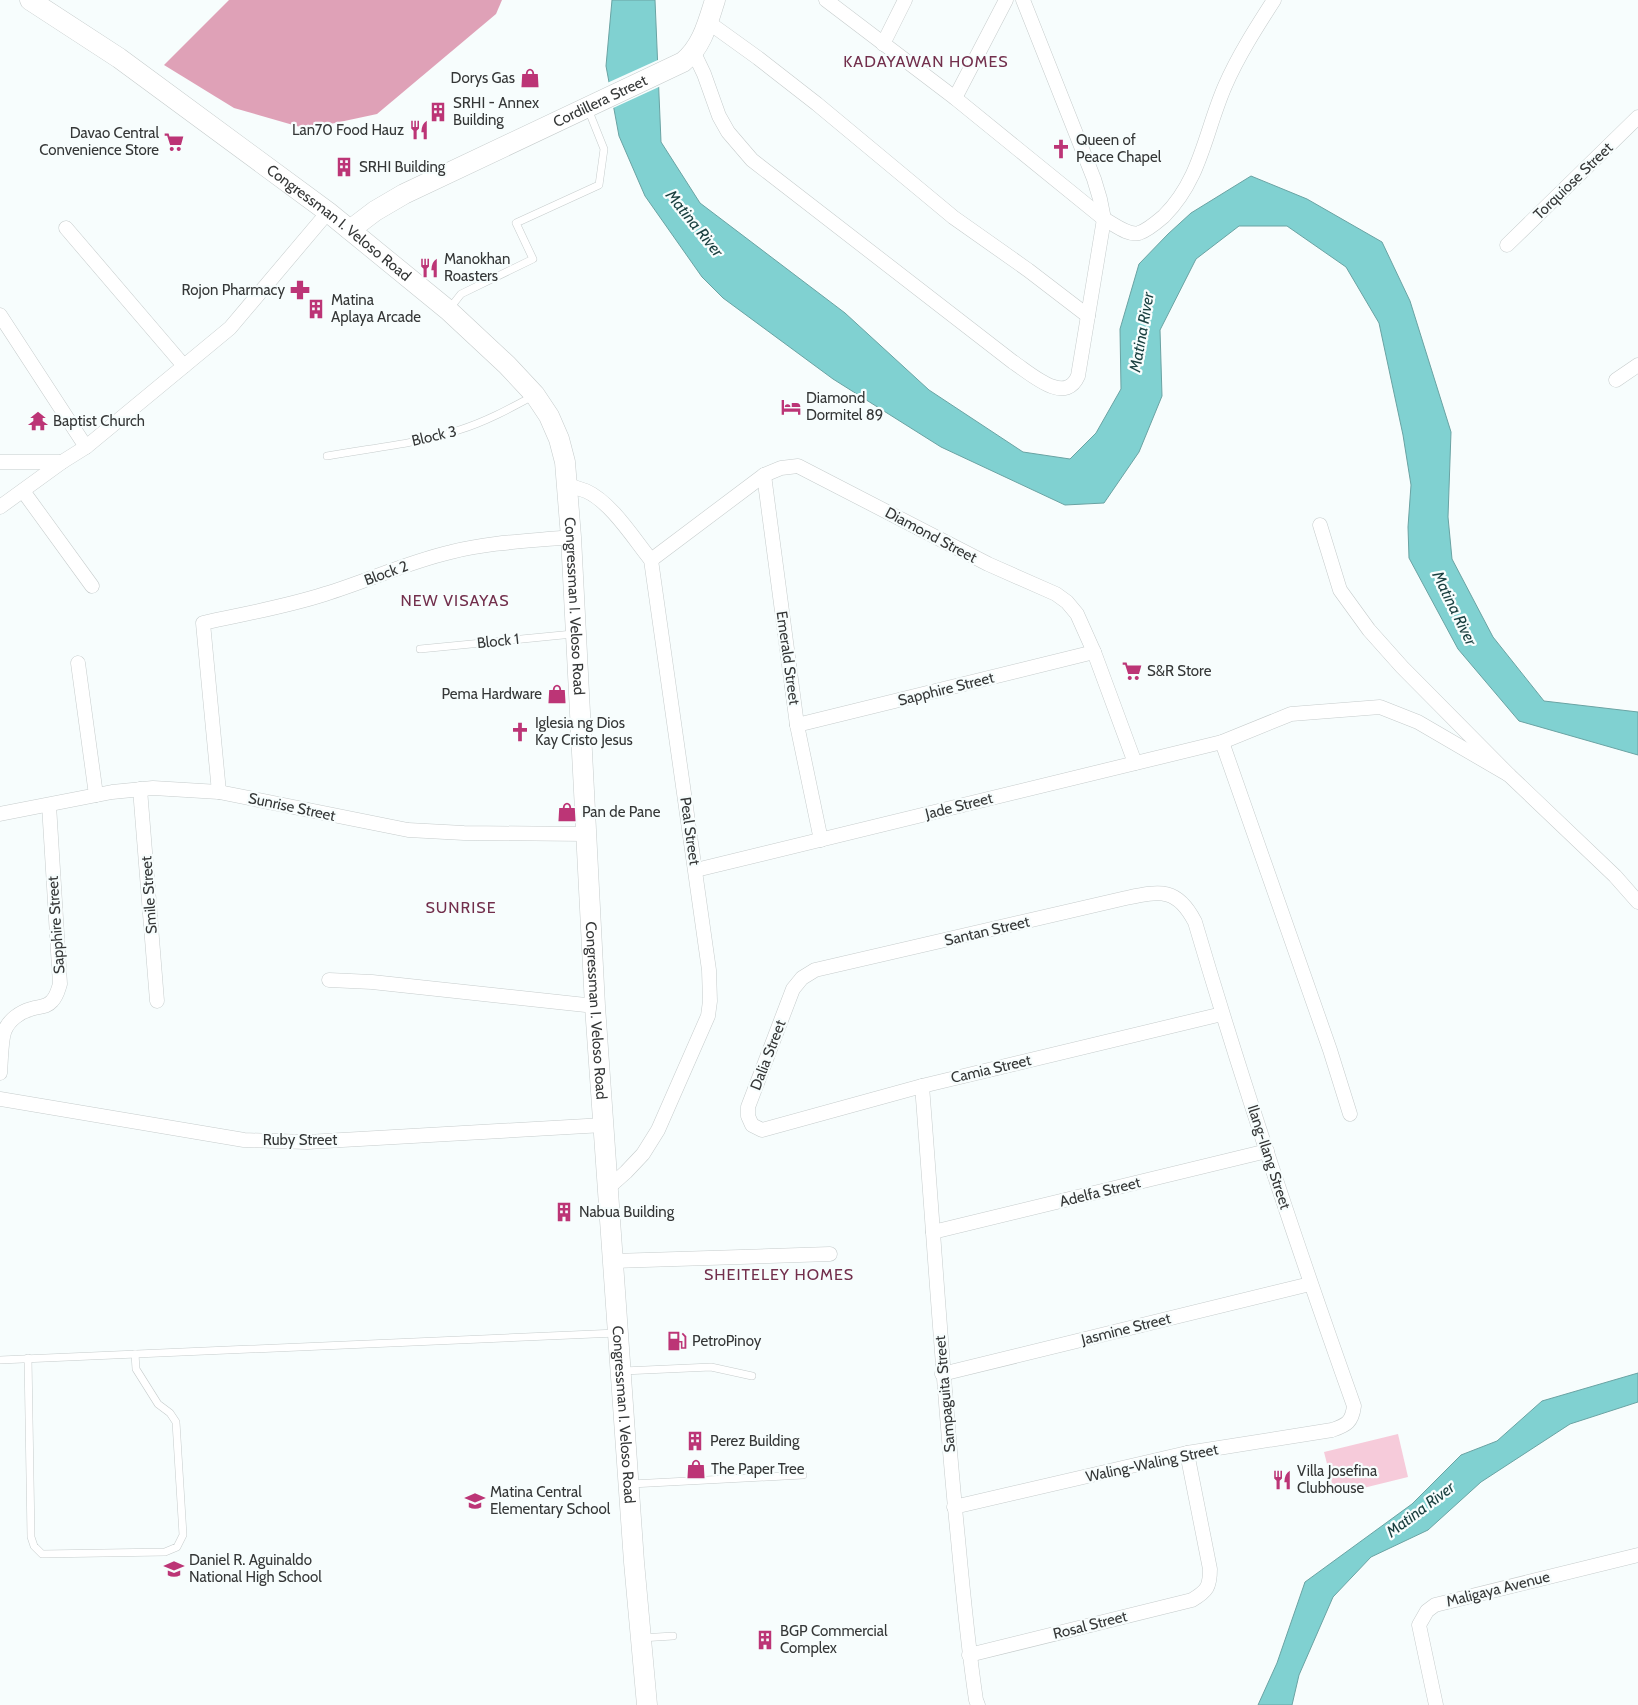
<svg xmlns="http://www.w3.org/2000/svg" width="1638" height="1705" viewBox="0 0 1638 1705" font-family="Cabin,sans-serif">
<rect width="100%" height="100%" fill="#f7fdfd"/>
<!-- green -->
<polygon fill="#f6cbda" points="1398,1434 1408,1477 1335,1495 1324,1452"/>
<!-- forest -->
<polygon fill="#dfa1b7" points="229,0 502,0 496,14 377,114 307,129 234,108 164,65"/>
<!-- water -->
<g fill="#80d1d1" stroke="#6aa3a3">
<polygon points="612,0 655,0 661,142 700,203 845,313 929,390 1023,452 1070,459 1096,433 1121,389 1120,329 1139,264 1168,234 1191,213 1251,176 1307,199 1382,242 1410,301 1451,432 1448,517 1452,559 1493,637 1544,701 1638,712 1638,755 1519,721 1458,649 1409,558 1408,527 1411,485 1403,435 1379,323 1346,267 1287,226 1239,226 1196,259 1160,330 1162,396 1139,452 1104,503 1065,505 941,447 833,379 723,298 702,277 645,196 619,136 606,66"/>
<polygon points="1638,1373 1638,1402 1570,1424 1481,1482 1428,1530 1371,1557 1333,1597 1299,1675 1292,1705 1258,1705 1277,1663 1305,1582 1412,1504 1461,1455 1497,1441 1542,1401"/>
</g>
<!-- pier -->
<polygon fill="#f7fdfd" points="660,59 661,86 611,109 607,83"/>
<g fill="none" stroke-linecap="round" stroke-linejoin="round">
<defs>
<g id="lane">
<polyline points="450,308 461,294 533,259 516,223 599,185 604,149 588,109"/>
<path d="M327,456C370,448 418,444 459,430C485,422 509,409 533,396"/>
<polyline points="420,649 573,634"/>
<polyline points="28,1358 31,1537 34,1546 42,1554 165,1552 177,1547 183,1535 176,1422 170,1413 158,1404 136,1369 135,1354"/>
<polyline points="0,1360 617,1333"/>
<polyline points="623,1371 711,1367 752,1376"/>
<polyline points="631,1484 803,1475"/>
<polyline points="641,1638 673,1636"/>
</g>
<g id="street">
<path d="M826,0L955,98L1104,219C1114,224 1128,236 1139,233C1148,230 1157,222 1164,216C1201,179 1205,132 1225,86C1238,56 1256,28 1274,0"/>
<polyline points="708,22 758,58 817,104 953,217 1028,270 1088,316"/>
<polyline points="883,44 905,0"/>
<path d="M694,53L704,74L719,116L728,132L752,160L1013,362C1030,373 1065,406 1078,376L1104,219L1100,199L1094,179L1023,0"/>
<polyline points="955,98 1006,0"/>
<polyline points="66,228 184,366"/>
<polyline points="1507,245 1638,117"/>
<polyline points="0,315 86,447"/>
<polyline points="1616,380 1638,365"/>
<polyline points="0,462 62,462"/>
<polyline points="764,475 797,725 821,840"/>
<path d="M568,485C574,487 580,489 586,491C611,502 634,539 651,560L709,970L710,1001L708,1016L658,1130L643,1154L626,1172L608,1188"/>
<polyline points="23,491 92,586"/>
<polyline points="0,507 62,462 86,447 230,328 328,212"/>
<polyline points="1320,525 1340,590 1369,630 1402,667 1509,775 1615,876 1638,902"/>
<polyline points="651,560 764,475 781,468 798,466 988,564 1056,594 1067,602 1077,614 1094,652 1135,763"/>
<polyline points="78,663 96,795"/>
<polyline points="797,725 1094,652"/>
<polyline points="1222,742 1330,1050 1350,1114"/>
<polyline points="140,789 157,1001"/>
<path d="M219,792L203,623C243,614 285,607 325,594C367,581 408,562 451,552C490,542 531,541 571,537"/>
<polyline points="0,814 112,792 153,788 219,792 408,830 464,833 586,834"/>
<polyline points="696,870 1222,742 1291,714 1380,707 1418,722 1509,775"/>
<polyline points="329,980 372,982 595,1006"/>
<path d="M0,1073C1,1063 1,1038 5,1030C9,1020 20,1012 31,1009C39,1006 46,1008 52,1001C57,996 58,990 60,984L49,805"/>
<path d="M922,1086C934,1237 943,1388 958,1539C963,1593 968,1647 976,1700L978,1705"/>
<polyline points="0,1099 244,1140 307,1142 604,1125"/>
<polyline points="933,1232 1267,1151"/>
<polyline points="613,1261 830,1254"/>
<polyline points="942,1374 1310,1284"/>
<path d="M954,1507L1187,1453L1332,1430C1347,1425 1352,1422 1354,1406C1297,1246 1243,1085 1195,922C1177,887 1160,891 1126,898L815,970L802,978L793,989L748,1107V1116L752,1125L762,1130L922,1086L1222,1014"/>
<path d="M969,1655L1192,1600C1207,1591 1210,1587 1210,1569L1187,1453"/>
<polyline points="1436,1705 1419,1625 1427,1611 1435,1605 1638,1555"/>
</g>
<g id="secondary">
<path id="s1" d="M30,0L119,58L328,212L448,310L507,365L535,395L549,416L559,439L565,462L571,537L595,1006L634,1562L647,1705"/>
<path id="s2" d="M350,230L375,211L404,194L683,62C702,47 708,22 715,0"/>
</g>
</defs>
<!-- lane casing -->
<use href="#lane" stroke="#c6cccc" stroke-width="8"/>
<!-- street casing -->
<use href="#street" stroke="#c6cccc" stroke-width="15"/>
<!-- secondary casing -->
<use href="#secondary" stroke="#c6cccc" stroke-width="21"/>
<!-- lane -->
<use href="#lane" stroke="#fff" stroke-width="7"/>
<!-- street -->
<use href="#street" stroke="#fff" stroke-width="14"/>
<!-- secondary -->
<use href="#secondary" stroke="#fff" stroke-width="20"/>
</g>
<!-- icons -->
<defs>
<symbol id="shop-bare" viewBox="-9 -9 18 18"><path d="M-5-2.5h2.3a2.7 3.5 0 0 1 5.4 0H5L5.5 6h-11ZM-1.5-2.5h3a1.5 2.3 0 0 0-3 0Z" fill="#bc3576" stroke="#f7fdfd" stroke-width="2.5" paint-order="stroke"/></symbol>
<symbol id="building-bare" viewBox="-9 -9 18 18"><path d="M-4-6H4V6H1V3H-1V6H-4ZM-2.5-4.3h1.7v1.8h-1.7ZM.8-4.3h1.7v1.8H.8ZM-2.5-1h1.7V.8h-1.7ZM.8-1h1.7V.8H.8Z" fill="#bc3576" stroke="#f7fdfd" stroke-width="2.5" paint-order="stroke"/></symbol>
<symbol id="restaurant-bare" viewBox="-9 -9 18 18"><path d="M-5-6h1v4h1v-4h1v4h1v-4h1v5L-1.5 .5V6h-2V.5L-5-1ZM5-6V6H3V1.5H1.5Q1.5-4 5-6Z" fill="#bc3576" stroke="#f7fdfd" stroke-width="2.5" paint-order="stroke"/></symbol>
<symbol id="supermarket-bare" viewBox="-9 -9 18 18"><path d="M-6-5.5h2.5l.6 2H6L4.5 2H-2.5L-4.4-4H-6ZM-1.5 3.2a1.3 1.3 0 1 0 .1 0ZM3 3.2a1.3 1.3 0 1 0 .1 0Z" fill="#bc3576" stroke="#f7fdfd" stroke-width="2.5" paint-order="stroke"/></symbol>
<symbol id="church-bare" viewBox="-9 -9 18 18"><path d="M-1.2-6h2.4v3.5h3.3v2.4h-3.3V6h-2.4V-.1h-3.3v-2.4h3.3Z" fill="#bc3576" stroke="#f7fdfd" stroke-width="2.5" paint-order="stroke"/></symbol>
<symbol id="pharmacy-bare" viewBox="-9 -9 18 18"><path d="M-2-6h4v4h4v4h-4v4h-4v-4h-4v-4h4Z" fill="#bc3576" stroke="#f7fdfd" stroke-width="2.5" paint-order="stroke"/></symbol>
<symbol id="hotel-bare" viewBox="-9 -9 18 18"><path d="M-6-4.5h1.5V1H6V5H4.5V3h-9V5H-6ZM-4 0a1.8 1.8 0 1 1 3.6 0ZM.5 0V-2.5h3Q6-2.5 6 0Z" fill="#bc3576" stroke="#f7fdfd" stroke-width="2.5" paint-order="stroke"/></symbol>
<symbol id="temple-bare" viewBox="-9 -9 18 18"><path d="M0-6L5-2H3V0L6.5 2.5H4V6H1.5V3h-3V6H-4V2.5H-6.5L-3 0V-2H-5Z" fill="#bc3576" stroke="#f7fdfd" stroke-width="2.5" paint-order="stroke"/></symbol>
<symbol id="fuel-bare" viewBox="-9 -9 18 18"><path d="M-5.5-6h7V0h2V4h1.3V-2.5L3-4.5l.8-.8L6-3V5H2.5V1h-1V6h-7ZM-4.2-4.7v3.2H.2V-4.7Z" fill="#bc3576" stroke="#f7fdfd" stroke-width="2.5" paint-order="stroke"/></symbol>
<symbol id="school-bare" viewBox="-9 -9 18 18"><path d="M0-5L7-2L0 1L-7-2ZM-4 1L0 2.5L4 1V4Q0 6-4 4Z" fill="#bc3576" stroke="#f7fdfd" stroke-width="2.5" paint-order="stroke"/></symbol>
</defs>
<g fill-rule="evenodd">
<use href="#shop-bare" x="516" y="64" width="28" height="28"/>
<use href="#building-bare" x="424" y="98" width="28" height="28"/>
<use href="#restaurant-bare" x="405" y="116" width="28" height="28"/>
<use href="#supermarket-bare" x="160" y="128" width="28" height="28"/>
<use href="#church-bare" x="1047" y="135" width="28" height="28"/>
<use href="#building-bare" x="330" y="153" width="28" height="28"/>
<use href="#restaurant-bare" x="415" y="254" width="28" height="28"/>
<use href="#pharmacy-bare" x="286" y="276" width="28" height="28"/>
<use href="#building-bare" x="302" y="295" width="28" height="28"/>
<use href="#hotel-bare" x="777" y="393" width="28" height="28"/>
<use href="#temple-bare" x="24" y="407" width="28" height="28"/>
<use href="#supermarket-bare" x="1118" y="657" width="28" height="28"/>
<use href="#shop-bare" x="543" y="680" width="28" height="28"/>
<use href="#church-bare" x="506" y="718" width="28" height="28"/>
<use href="#shop-bare" x="553" y="798" width="28" height="28"/>
<use href="#building-bare" x="550" y="1198" width="28" height="28"/>
<use href="#fuel-bare" x="663" y="1327" width="28" height="28"/>
<use href="#building-bare" x="681" y="1427" width="28" height="28"/>
<use href="#shop-bare" x="682" y="1455" width="28" height="28"/>
<use href="#restaurant-bare" x="1268" y="1466" width="28" height="28"/>
<use href="#school-bare" x="461" y="1487" width="28" height="28"/>
<use href="#school-bare" x="160" y="1555" width="28" height="28"/>
<use href="#building-bare" x="751" y="1626" width="28" height="28"/>
</g>
<g text-anchor="middle" stroke-width="4.5" stroke-linejoin="round" paint-order="stroke">
<!-- poi labels -->
<g font-size="15" fill="#353737" stroke="#f7fdfd" text-anchor="start">
<text x="515" y="83" text-anchor="end">Dorys Gas</text>
<text x="453" y="108">SRHI - Annex<tspan x="453" dy="17">Building</tspan></text>
<text x="404" y="135" text-anchor="end">Lan70 Food Hauz</text>
<text x="159" y="138" text-anchor="end">Davao Central<tspan x="159" dy="17">Convenience Store</tspan></text>
<text x="1076" y="145">Queen of<tspan x="1076" dy="17">Peace Chapel</tspan></text>
<text x="359" y="172">SRHI Building</text>
<text x="444" y="264">Manokhan<tspan x="444" dy="17">Roasters</tspan></text>
<text x="285" y="295" text-anchor="end">Rojon Pharmacy</text>
<text x="331" y="305">Matina<tspan x="331" dy="17">Aplaya Arcade</tspan></text>
<text x="806" y="403">Diamond<tspan x="806" dy="17">Dormitel 89</tspan></text>
<text x="53" y="426">Baptist Church</text>
<text x="1147" y="676">S&amp;R Store</text>
<text x="542" y="699" text-anchor="end">Pema Hardware</text>
<text x="535" y="728">Iglesia ng Dios<tspan x="535" dy="17">Kay Cristo Jesus</tspan></text>
<text x="582" y="817">Pan de Pane</text>
<text x="579" y="1217">Nabua Building</text>
<text x="692" y="1346">PetroPinoy</text>
<text x="710" y="1446">Perez Building</text>
<text x="711" y="1474">The Paper Tree</text>
<text x="1297" y="1476">Villa Josefina<tspan x="1297" dy="17">Clubhouse</tspan></text>
<text x="490" y="1497">Matina Central<tspan x="490" dy="17">Elementary School</tspan></text>
<text x="189" y="1565">Daniel R. Aguinaldo<tspan x="189" dy="17">National High School</tspan></text>
<text x="780" y="1636">BGP Commercial<tspan x="780" dy="17">Complex</tspan></text>
</g>
<!-- street labels -->
<g font-size="15" fill="#353737" stroke="#f7fdfd">
<text dy="5" stroke="none"><textPath href="#s2" startOffset="282">Cordillera Street</textPath></text>
<text transform="translate(1573 181) rotate(-44)" y="5">Torquiose Street</text>
<text dy="5" stroke="none"><textPath href="#s1" startOffset="381">Congressman I. Veloso Road</textPath></text>
<text transform="translate(434 436) rotate(-13)" y="5">Block 3</text>
<text transform="translate(931 535) rotate(28)" y="5">Diamond Street</text>
<text transform="translate(386 573) rotate(-20)" y="5">Block 2</text>
<text dy="5" stroke="none"><textPath href="#s1" startOffset="861">Congressman I. Veloso Road</textPath></text>
<text transform="translate(498 641) rotate(-6)" y="5">Block 1</text>
<text transform="translate(788 658) rotate(82)" y="5">Emerald Street</text>
<text transform="translate(946 689) rotate(-14)" y="5">Sapphire Street</text>
<text transform="translate(959 806) rotate(-14)" y="5">Jade Street</text>
<text transform="translate(292 807) rotate(12)" y="5">Sunrise Street</text>
<text transform="translate(690 831) rotate(82)" y="5">Peal Street</text>
<text transform="translate(149 895) rotate(-94)" y="5">Smile Street</text>
<text transform="translate(56 925) rotate(-94)" y="5">Sapphire Street</text>
<text transform="translate(987 931) rotate(-13)" y="5">Santan Street</text>
<text dy="5" stroke="none"><textPath href="#s1" startOffset="1266">Congressman I. Veloso Road</textPath></text>
<text transform="translate(768 1055) rotate(-69)" y="5">Dalia Street</text>
<text transform="translate(991 1069) rotate(-13)" y="5">Camia Street</text>
<text x="300" y="1145">Ruby Street</text>
<text transform="translate(1269 1157) rotate(72)" y="5">Ilang-Ilang Street</text>
<text transform="translate(1100 1192) rotate(-14)" y="5">Adelfa Street</text>
<text transform="translate(1126 1329) rotate(-14)" y="5">Jasmine Street</text>
<text transform="translate(945 1394) rotate(-95)" y="5">Sampaguita Street</text>
<text dy="5" stroke="none"><textPath href="#s1" startOffset="1671">Congressman I. Veloso Road</textPath></text>
<text transform="translate(1152 1463) rotate(-12)" y="5">Waling-Waling Street</text>
<text transform="translate(1498 1589) rotate(-14)" y="5">Maligaya Avenue</text>
<text transform="translate(1090 1625) rotate(-14)" y="5">Rosal Street</text>
</g>
<!-- neighbourhood labels -->
<g font-size="16" letter-spacing="1" fill="#722f4c" stroke="#f7fdfd">
<text x="926" y="67">KADAYAWAN HOMES</text>
<text x="455" y="606">NEW VISAYAS</text>
<text x="461" y="913">SUNRISE</text>
<text x="779" y="1280">SHEITELEY HOMES</text>
</g>
<!-- water labels -->
<g font-size="16" font-style="italic" fill="#193f3f" stroke="#f7fdfd">
<text transform="translate(695 223) rotate(51)" y="6">Matina River</text>
<text transform="translate(1141 332) rotate(-80)" y="6">Matina River</text>
<text transform="translate(1455 608) rotate(64)" y="6">Matina River</text>
<text transform="translate(1420 1509) rotate(-37)" y="6">Matina River</text>
</g>
</g>
</svg>
